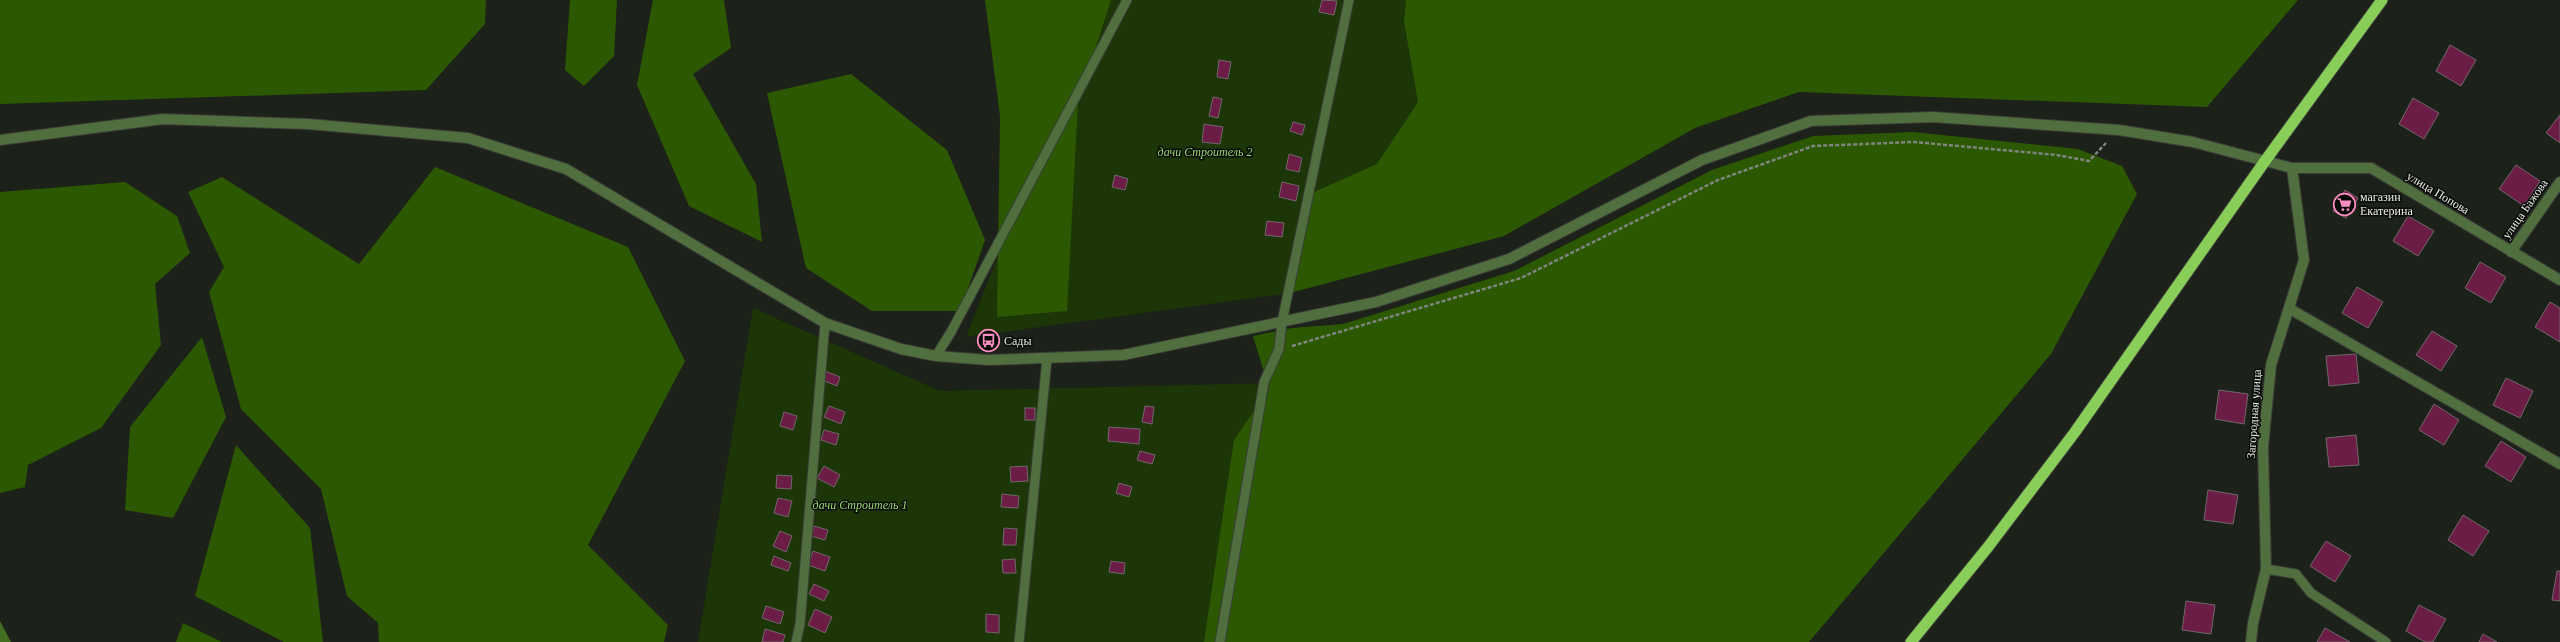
<svg xmlns="http://www.w3.org/2000/svg" width="2560" height="642" viewBox="0 0 2560 642" font-family="'Times New Roman',serif">
<rect width="100%" height="100%" fill="#1c211a"/>
<!-- green -->
<g fill="#1c3607">
<polygon points="1100,0 1434,0 1441,126 1290,293 966,337"/>
<polygon points="753,308 940,391 1275,383 1229,642 698,642"/>
</g>
<!-- forest -->
<g fill="#2d5802">
<polygon points="0,0 486,0 485,24 426,90 0,104"/>
<polygon points="570,0 617,0 614,56 584,86 565,70"/>
<polygon points="653,0 724,0 731,48 693,74 756,184 762,242 689,206 637,85"/>
<polygon points="985,0 1111,0 1078,102 1067,311 997,317 1000,116"/>
<polygon points="1406,0 2298,0 2207,107 1799,92 1695,128 1504,236 1290,293 1314,192 1377,164 1418,102 1404,21"/>
<polygon points="851,74 947,150 985,240 960,311 872,311 806,268 767,93"/>
<polygon points="1913,132 2078,149 2122,166 2137,194 2051,354 1809,642 1204,642 1234,440 1269,389 1253,336 1292,328 1343,324 1514,271 1712,170 1813,136"/>
<polygon points="435,167 628,247 685,361 588,545 668,625 664,642 379,642 378,623 347,596 321,489 241,409 209,292 224,267 188,192 222,177 359,264"/>
<polygon points="125,182 177,216 190,253 155,284 161,345 101,428 28,465 25,487 0,493 0,192"/>
<polygon points="202,337 226,417 173,518 125,510 130,427"/>
<polygon points="236,445 310,528 323,642 284,642 195,596"/>
<polygon points="183,623 222,642 176,642"/>
</g>
<!-- water -->
<polygon fill="#436e21" points="0,621 11,642 0,642"/>
<!-- building -->
<g fill="#6b1d46" stroke="#73676c">
<polygon points="1322,0 1337,1 1334,15 1319,12"/>
<polygon points="2450,45 2476,60 2461,86 2436,71"/>
<polygon points="1219,60 1231,62 1228,79 1217,77"/>
<polygon points="1213,97 1222,99 1218,118 1209,116"/>
<polygon points="2413,98 2439,113 2424,139 2399,124"/>
<polygon points="2560,115 2560,143 2546,133"/>
<polygon points="1293,122 1305,125 1302,135 1290,131"/>
<polygon points="1204,124 1223,127 1220,144 1202,142"/>
<polygon points="1289,154 1302,158 1299,172 1286,169"/>
<polygon points="2516,165 2540,181 2524,206 2499,189"/>
<polygon points="1115,175 1128,179 1125,190 1112,187"/>
<polygon points="1282,182 1299,186 1296,201 1279,197"/>
<polygon points="2345,190 2358,198 2346,218 2333,211"/>
<polygon points="2408,216 2434,231 2418,256 2393,241"/>
<polygon points="1267,221 1284,223 1282,237 1265,235"/>
<polygon points="2480,262 2506,277 2491,303 2465,288"/>
<polygon points="2357,287 2383,302 2368,328 2342,313"/>
<polygon points="2550,302 2560,308 2560,342 2535,327"/>
<polygon points="2432,331 2457,346 2441,371 2416,355"/>
<polygon points="2356,354 2359,383 2329,386 2326,356"/>
<polygon points="825,371 840,377 837,386 822,380"/>
<polygon points="2506,378 2533,391 2520,418 2493,405"/>
<polygon points="2219,390 2248,394 2244,424 2215,419"/>
<polygon points="2434,404 2459,420 2444,445 2419,430"/>
<polygon points="829,406 845,412 841,424 824,417"/>
<polygon points="1145,406 1154,407 1152,424 1142,422"/>
<rect x="1025" y="408" width="10" height="12"/>
<polygon points="784,412 797,416 793,430 780,426"/>
<polygon points="1109,427 1140,429 1139,444 1108,441"/>
<polygon points="824,430 839,434 836,445 821,440"/>
<polygon points="2356,435 2359,465 2329,467 2326,438"/>
<polygon points="2501,441 2526,457 2511,482 2485,466"/>
<polygon points="1140,451 1155,455 1152,464 1137,460"/>
<polygon points="824,466 840,475 834,487 817,478"/>
<polygon points="1027,466 1028,481 1011,482 1010,467"/>
<polygon points="777,475 792,476 791,489 776,488"/>
<polygon points="1119,483 1132,487 1129,497 1116,493"/>
<polygon points="2208,490 2238,495 2233,524 2204,520"/>
<polygon points="1002,494 1019,496 1018,508 1001,507"/>
<polygon points="778,498 792,501 788,517 774,513"/>
<polygon points="2463,515 2489,531 2473,556 2448,540"/>
<polygon points="814,526 828,530 825,540 811,536"/>
<polygon points="1004,528 1017,529 1016,545 1003,545"/>
<polygon points="780,531 792,536 786,552 773,546"/>
<polygon points="2326,541 2351,556 2335,582 2310,566"/>
<polygon points="813,551 830,557 825,571 808,565"/>
<polygon points="774,556 791,563 788,571 771,565"/>
<polygon points="1015,559 1016,573 1003,573 1002,560"/>
<polygon points="1111,561 1125,563 1124,574 1109,572"/>
<polygon points="2557,571 2560,571 2560,601 2552,600"/>
<polygon points="814,584 829,591 824,601 809,594"/>
<polygon points="2186,601 2215,605 2211,634 2182,630"/>
<polygon points="2419,605 2446,619 2433,642 2425,642 2406,631"/>
<polygon points="766,606 784,612 780,624 762,618"/>
<polygon points="815,609 832,617 825,633 808,625"/>
<polygon points="986,614 999,615 999,633 986,632"/>
<polygon points="2325,628 2350,642 2317,642"/>
<polygon points="765,629 785,635 783,642 762,642"/>
<polygon points="2483,634 2497,642 2479,642"/>
</g>
<g fill="none" stroke-linecap="round" stroke-linejoin="round">
<defs>
<g id="service">
<polyline points="936,356 951,332 1127,0"/>
<polyline points="2266,569 2296,574 2311,593 2386,642"/>
<polyline points="796,642 800,624 825,323"/>
<polyline points="1019,642 1047,359"/>
<polyline points="1220,642 1264,382 1279,349 1282,322 1349,0"/>
</g>
<g id="minor">
<polyline points="2511,252 2560,182"/>
<polyline points="2290,309 2560,464"/>
<polyline points="2251,642 2253,623 2266,569 2263,447 2271,365 2304,260 2292,168"/>
</g>
<polyline id="tertiary" points="0,140 163,119 308,124 468,138 566,169 825,323 901,349 936,356 989,360 1123,355 1376,302 1509,259 1702,160 1811,121 1933,117 2119,130 2193,142 2292,168 2371,168 2560,280"/>
<polyline id="trunk" points="1911,642 1988,547 2075,432 2265,161 2382,0"/>
</defs>
<!-- service casing -->
<use href="#service" stroke="#393e37" stroke-width="11"/>
<!-- minor casing -->
<use href="#minor" stroke="#393e37" stroke-width="12"/>
<!-- tertiary casing -->
<use href="#tertiary" stroke="#393e37" stroke-width="12"/>
<!-- trunk casing -->
<use href="#trunk" stroke="#393e37" stroke-width="13"/>
<!-- path -->
<polyline stroke="#81857f" stroke-width="2.5" stroke-dasharray="4 2" stroke-linecap="butt" points="1292,346 1521,278 1718,180 1813,146 1914,142 2057,155 2089,161 2106,143"/>
<!-- service -->
<use href="#service" stroke="#516e3e" stroke-width="9"/>
<!-- minor -->
<use href="#minor" stroke="#516e3e" stroke-width="10"/>
<!-- tertiary -->
<use href="#tertiary" stroke="#516e3e" stroke-width="10"/>
<!-- trunk -->
<use href="#trunk" stroke="#8ace5a" stroke-width="11"/>
</g>
<!-- icons -->
<defs>
<symbol id="supermarket-ring" viewBox="-11 -11 22 22"><circle r="9.5" fill="#080a07" stroke="#fc8fc1" stroke-width="1.5"/><path d="M-6-5.5h2.5l.6 2H6L4.5 2H-2.5L-4.4-4H-6ZM-1.5 3.2a1.3 1.3 0 1 0 .1 0ZM3 3.2a1.3 1.3 0 1 0 .1 0Z" fill="#fc8fc1"/></symbol>
<symbol id="bus-ring" viewBox="-11 -11 22 22"><circle r="9.5" fill="#080a07" stroke="#fc8fc1" stroke-width="1.5"/><path d="M-5-6H5V4H4V6H2V4H-2V6H-4V4H-5ZM-3.5-4V0h7V-4ZM-3.5 1.2v1.5H-2V1.2ZM2 1.2v1.5H3.5V1.2Z" fill="#fc8fc1"/></symbol>
</defs>
<g fill-rule="evenodd">
<use href="#supermarket-ring" x="2332" y="192" width="25" height="25"/>
<use href="#bus-ring" x="976" y="328" width="25" height="25"/>
</g>
<g text-anchor="middle" stroke-width="3" stroke-linejoin="round" paint-order="stroke">
<!-- park labels -->
<g font-size="12" font-style="italic" fill="#9bd973" stroke="#080a07">
<text x="1205" y="156">дачи Строитель 2</text>
<text x="860" y="509">дачи Строитель 1</text>
</g>
<!-- street labels -->
<g font-size="12" fill="#eaede8" stroke="#080a07">
<text transform="translate(2438 193) rotate(31)" y="4">улица Попова</text>
<text transform="translate(2525 209) rotate(-55)" y="4">улица Бажова</text>
<text transform="translate(2254 414) rotate(-86)" y="4">Загородная улица</text>
</g>
<!-- poi labels -->
<g font-size="12" fill="#eaede8" stroke="#080a07" text-anchor="start">
<text x="2360" y="201">магазин<tspan x="2360" dy="14">Екатерина</tspan></text>
<text x="1004" y="345">Сады</text>
</g>
</g>
</svg>
